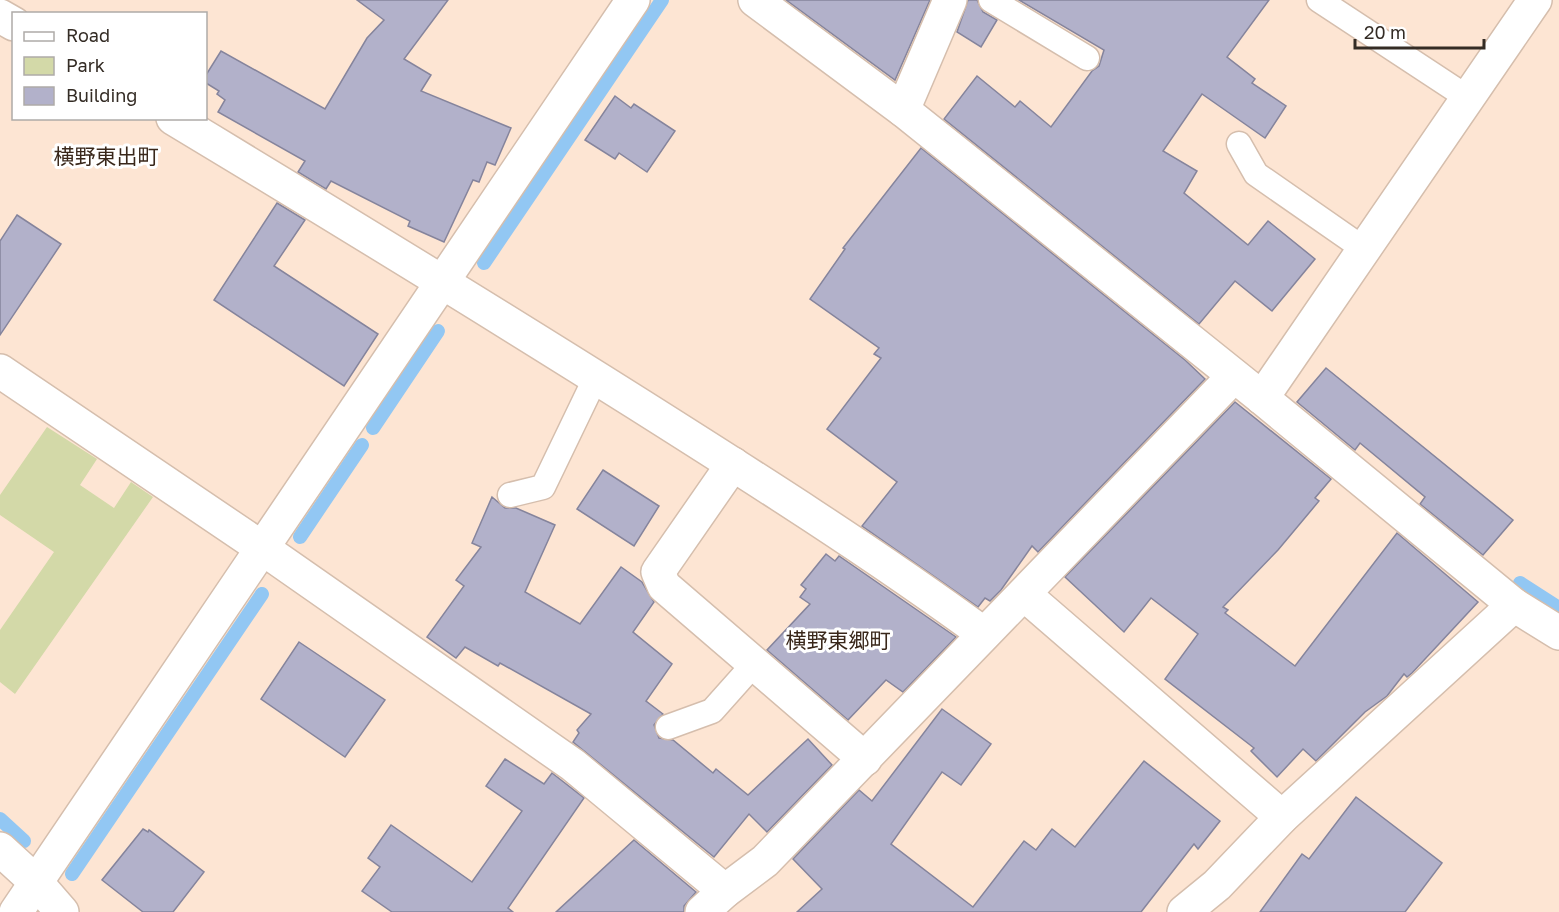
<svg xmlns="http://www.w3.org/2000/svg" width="1559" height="912" viewBox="0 0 1559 912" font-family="'Golos Text','Noto Sans JP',sans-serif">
<rect width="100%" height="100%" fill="#fde5d3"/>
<!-- green -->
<polygon fill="#d3d9a8" points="47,427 97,459 80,485 114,508 131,482 153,497 15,694 0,682 0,630 54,552 0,515 0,495"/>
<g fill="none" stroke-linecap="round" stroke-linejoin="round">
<!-- stream -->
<g stroke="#92c7f3" stroke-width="14">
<polyline points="484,263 662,0"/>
<polyline points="373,428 438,331"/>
<polyline points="300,537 362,445"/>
<polyline points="1520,583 1559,608"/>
<polyline points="0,819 24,841"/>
<polyline points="72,874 262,594"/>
</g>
</g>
<!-- building -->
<g fill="#b2b1ca" stroke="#85849c" stroke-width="1.5">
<polygon points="357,0 448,0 404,59 431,75 421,91 511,128 495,165 487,162 479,182 473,180 444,242 408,226 410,221 331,181 326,189 298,172 305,161 218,112 225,100 217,94 219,91 206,83 206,75 221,51 325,109 367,38 384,20"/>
<polygon points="786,0 930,0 895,80"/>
<polygon points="968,0 977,0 983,12 997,20 981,47 957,32"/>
<polygon points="1019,0 1269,0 1227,57 1255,79 1252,83 1286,106 1265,138 1202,94 1163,151 1197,171 1184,193 1248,245 1268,221 1315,259 1272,311 1235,281 1199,324 944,119 977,76 1015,107 1020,101 1051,127 1092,71 1099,66 1104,50"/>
<polygon points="615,96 631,108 634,104 675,131 647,172 619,153 615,159 585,140"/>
<polygon points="921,148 1185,360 1205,379 1038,552 1032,546 1001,590 990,601 985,598 978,607 862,526 897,482 827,429 881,358 874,354 879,348 810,299 845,249 843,248"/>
<polygon points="277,203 305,220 274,266 378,334 344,386 214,300"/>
<polygon points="17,215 61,244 0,335 0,241"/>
<polygon points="1326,368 1513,520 1483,555 1420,504 1425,497 1360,443 1355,450 1297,402"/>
<polygon points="1235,402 1331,479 1315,498 1319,501 1278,550 1223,607 1228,610 1225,613 1295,666 1397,533 1478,602 1412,673 1407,677 1404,674 1387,696 1365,712 1316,761 1303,749 1277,777 1251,751 1254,748 1165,679 1198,634 1151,598 1124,632 1065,577"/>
<polygon points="603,470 659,506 634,546 577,509"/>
<polygon points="492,497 505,508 516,508 555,525 525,592 580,624 621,567 642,582 654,602 633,632 672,664 646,701 663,714 654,725 659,738 673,740 713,773 716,769 748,795 808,739 832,765 767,832 749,814 714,857 573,742 579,733 577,730 591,714 500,663 498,666 465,647 456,658 427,637 464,586 456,580 481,547 472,543"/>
<polygon points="826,554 835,561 839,556 956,637 903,692 886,680 848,720 767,650 810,604 800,597 806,589 801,585"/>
<polygon points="299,642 385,700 345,757 261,699"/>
<polygon points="942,709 991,744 961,785 942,772 891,844 973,907 1024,841 1036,850 1052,829 1075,847 1144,761 1220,821 1198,849 1194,844 1141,912 797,912 822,889 793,859 859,790 872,801"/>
<polygon points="505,759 544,784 552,773 584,798 508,908 513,912 392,912 362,891 380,867 368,858 391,825 472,882 522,811 486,786"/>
<polygon points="1356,797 1442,863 1405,912 1260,912 1302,854 1309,859"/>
<polygon points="143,829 148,832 149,830 204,872 173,912 143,912 102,880"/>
<polygon points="634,840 696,892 684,906 684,912 556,912"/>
</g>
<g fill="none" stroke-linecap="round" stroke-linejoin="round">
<defs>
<g id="service">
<polyline points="991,0 1087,58"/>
<polyline points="1319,0 1468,98"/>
<polyline points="1239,144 1256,174 1364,249"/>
<polyline points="510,495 543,487 596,377"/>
<polyline points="668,727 712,711 753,665"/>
</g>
<g id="minor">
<polyline points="755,0 903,110 1262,398 1514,605 1559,633"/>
<polyline points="0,16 14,24"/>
<polyline points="903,110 950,0"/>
<path d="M173,118C329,212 484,307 638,404C755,478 872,552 984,634"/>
<polyline points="0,371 262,548 573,765 725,891"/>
<polyline points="1262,398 1535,0"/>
<polyline points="733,464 658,572 664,586 865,759"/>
<polyline points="1024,594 1282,817"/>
<polyline points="0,849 36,882 62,912"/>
<polyline points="16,912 633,0"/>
<polyline points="702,912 725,891 765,861 1234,376"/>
<polyline points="1184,912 1217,885 1282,817 1514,605"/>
</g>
</defs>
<!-- service casing -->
<use href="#service" stroke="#d5bead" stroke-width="27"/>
<!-- minor casing -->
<use href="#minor" stroke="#d5bead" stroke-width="36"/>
<!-- service -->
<use href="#service" stroke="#fff" stroke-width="24"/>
<!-- minor -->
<use href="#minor" stroke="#fff" stroke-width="33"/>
</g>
<g text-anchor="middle" stroke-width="6" stroke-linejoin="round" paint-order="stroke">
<!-- quarter labels -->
<g font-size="21" fill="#39271a" stroke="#fff">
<text x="106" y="164">横野東出町</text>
<text x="838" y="648">横野東郷町</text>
</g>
</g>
<!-- legend -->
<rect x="12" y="12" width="195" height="108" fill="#ffffff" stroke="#aeaba8" stroke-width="1.5"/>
<rect x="24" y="32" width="30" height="9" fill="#ffffff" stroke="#aeaba8" stroke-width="1.5"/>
<text x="66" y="42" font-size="18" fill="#342c25">Road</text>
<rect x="24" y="57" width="30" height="18" fill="#d3d9a8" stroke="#aeaba8" stroke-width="1.5"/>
<text x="66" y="72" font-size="18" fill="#342c25">Park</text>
<rect x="24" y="87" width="30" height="18" fill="#b2b1ca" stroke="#aeaba8" stroke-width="1.5"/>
<text x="66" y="102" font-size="18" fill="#342c25">Building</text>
<!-- scale -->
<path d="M1355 39v9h129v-9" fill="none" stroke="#342c25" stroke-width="3"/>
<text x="1364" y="39" font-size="18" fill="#342c25" stroke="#ffffff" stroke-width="4.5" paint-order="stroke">20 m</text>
</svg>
